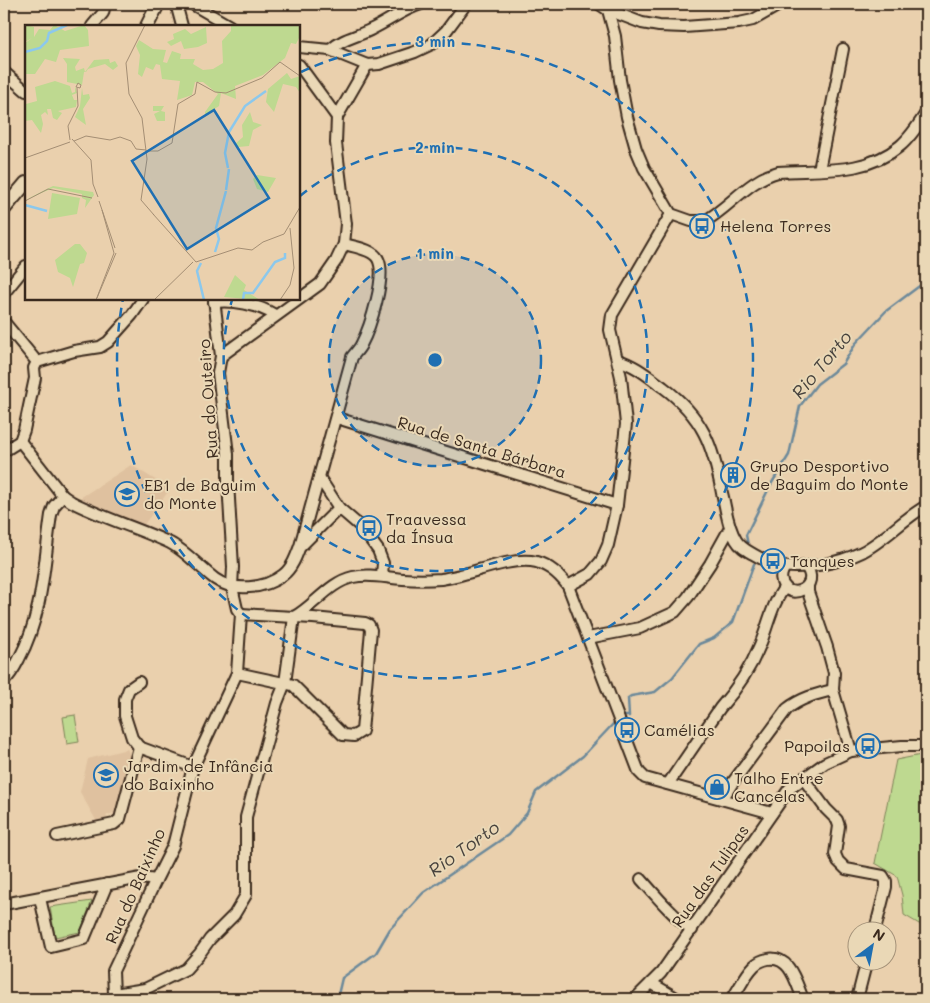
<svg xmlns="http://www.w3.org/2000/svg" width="930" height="1003" viewBox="0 0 930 1003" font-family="Mali,sans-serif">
<rect width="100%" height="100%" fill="#ead0ad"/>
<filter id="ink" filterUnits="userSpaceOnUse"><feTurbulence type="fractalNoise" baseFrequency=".02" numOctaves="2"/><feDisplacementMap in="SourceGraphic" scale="10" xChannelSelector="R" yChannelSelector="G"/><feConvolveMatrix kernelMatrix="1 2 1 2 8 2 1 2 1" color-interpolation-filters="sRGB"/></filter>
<g filter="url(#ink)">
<!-- built -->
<g fill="#dfc19f">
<polygon points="131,465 170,489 143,526 93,506 80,498"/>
<polygon points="127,749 132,758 119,810 114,813 107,815 106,820 97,822 80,792 88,759"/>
</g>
<!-- green -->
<g fill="#bed990" stroke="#7c8257">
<polygon points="75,715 79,742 67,744 63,717"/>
<polygon points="926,754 926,928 904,915 902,895 897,876 875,863 896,760"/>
<polygon points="92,901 80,932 55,937 50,907"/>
</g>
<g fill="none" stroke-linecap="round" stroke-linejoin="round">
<!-- stream -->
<g stroke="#6c899a" stroke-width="2.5">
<polyline points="748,545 746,535 770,486 789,455 800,406 817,384 843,364 856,343 886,311 922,284 926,277"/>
<polyline points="623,716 629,716 628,698 631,696 655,692 672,678 699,644 714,638 733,622 754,564"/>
<polyline points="337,999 342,978 376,953 390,929 423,893 508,835 527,813 536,792 583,756 614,723"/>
</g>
<defs>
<g id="minor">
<polyline points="178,4 178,11 182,26"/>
<polyline points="192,4 230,26"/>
<path d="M599,4L608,10L615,36L620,80L627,117L636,149L644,168L671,214L691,221H705C731,206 748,180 778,172C820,169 865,175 900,146C911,137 919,124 926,113"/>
<polyline points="608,10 642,23 659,26 684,27 739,23 753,20 781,4"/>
<polyline points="92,26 103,13 105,4"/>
<polyline points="299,47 330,50 367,65 379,64 415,52 432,44 446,31 466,4"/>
<path d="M330,50C343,38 357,37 372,29C389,21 404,9 421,4"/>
<polyline points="299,65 337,117"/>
<polyline points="4,72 26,91"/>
<polyline points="819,170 843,49"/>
<polyline points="4,293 26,266"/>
<path d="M214,302C236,300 256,304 275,315"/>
<polyline points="4,322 37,362"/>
<polyline points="221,356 320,284 336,261 344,244 346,224 336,143 337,117 367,65"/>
<path d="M618,360C635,365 649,377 663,387C703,417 713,445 722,493C726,508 727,525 736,540C740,547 746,550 753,554C760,558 768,563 777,565C800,571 840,563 862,552C885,540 903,519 926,506"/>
<polyline points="337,418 617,505"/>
<path d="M20,441L63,496L72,502C103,518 138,528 170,543C186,551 200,568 215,579C233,592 265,589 283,575C292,568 296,557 300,546L352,357C355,353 359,349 361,345C370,328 387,276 378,259C373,249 354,247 344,244"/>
<polyline points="4,451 20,441 24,430 35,378 34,368 37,362 74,351 100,347 108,342 132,315 143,299"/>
<polyline points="319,477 339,508 361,527 378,550 383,563 382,575"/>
<polyline points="301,546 339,508"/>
<path d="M785,567C782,572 780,576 782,582C789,603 823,586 805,566"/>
<polyline points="808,585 808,592 827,647 834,673 833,690 851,751"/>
<polyline points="568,586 590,574 601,561 608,545 617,505 626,424 621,377 610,330 612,315 671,214"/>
<path d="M294,617C314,606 330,582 353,577C370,573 386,578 403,579C415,580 428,580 441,579C467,576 506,558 531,561C547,563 559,574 568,586L639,772L645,778L772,813"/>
<polyline points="588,638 640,628 675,612 688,597 710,564 730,528"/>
<polyline points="237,673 293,685 343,735 354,736 362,731 371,630 369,625 365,623 313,618 241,614"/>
<path d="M4,681C11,675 15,667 19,659C43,615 44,563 51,515L54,506L63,496"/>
<polyline points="139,682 129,689 125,699 125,716 132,738 139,747 193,767"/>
<polyline points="803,778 826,809 837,820 839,826 835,854 838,861 846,869 883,876 886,881 886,887 875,930"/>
<path d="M668,784L720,708C736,690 751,667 760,645C768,626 772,603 785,587"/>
<path d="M723,798L733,782L787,709C801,698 816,694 833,690"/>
<polyline points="57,836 114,824 120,819 139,747"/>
<path d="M641,879C657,897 672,915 692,930"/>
<polyline points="40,898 51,947 84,939 107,884"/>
<polyline points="4,904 141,878 156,880"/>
<polyline points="651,983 678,999"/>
<polyline points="114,994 145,989 186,969 200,953 210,939 234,915 246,895 246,817 277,703 285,683 294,617"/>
<polyline points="111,999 114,994 113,971 156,880 173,846 193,767 237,673 241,614 237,609 232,587 233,567 228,482 228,454 218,373 221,356 214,299"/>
<polyline points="635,999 661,973 789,789 825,763 851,751 902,746 926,746"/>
<path d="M732,999C739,989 745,975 754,966C758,962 763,960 768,959C790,955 796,983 803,999"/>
<polyline points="857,999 867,960"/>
</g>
<g id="major">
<polyline points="147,26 158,4"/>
<polyline points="4,209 26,183"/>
</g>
</defs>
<!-- minor casing -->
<use href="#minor" stroke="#3b2a1e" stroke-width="14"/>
<!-- major casing -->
<use href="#major" stroke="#3b2a1e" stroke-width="16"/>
<!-- minor -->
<use href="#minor" stroke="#ead8b6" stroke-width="10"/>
<!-- major -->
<use href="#major" stroke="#ead8b6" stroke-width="12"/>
</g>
</g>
<!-- distance rings -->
<circle cx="435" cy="360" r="106" fill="#1f6fb2" fill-opacity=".12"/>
<g fill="none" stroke="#1f6fb2" stroke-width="2.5" stroke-dasharray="9 6">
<circle cx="435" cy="360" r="106"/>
<path d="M300 196A212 212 0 1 1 232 300"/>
<path d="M301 72A318 318 0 1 1 123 299"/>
</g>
<!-- icons -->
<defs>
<symbol id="bus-ring" viewBox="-11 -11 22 22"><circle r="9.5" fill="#ead8b6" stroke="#1f6fb2" stroke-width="1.5"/><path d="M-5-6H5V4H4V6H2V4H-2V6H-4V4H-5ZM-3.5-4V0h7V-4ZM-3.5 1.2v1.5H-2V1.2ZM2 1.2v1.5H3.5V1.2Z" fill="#1f6fb2"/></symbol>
<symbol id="building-ring" viewBox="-11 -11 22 22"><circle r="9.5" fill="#ead8b6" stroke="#1f6fb2" stroke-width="1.5"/><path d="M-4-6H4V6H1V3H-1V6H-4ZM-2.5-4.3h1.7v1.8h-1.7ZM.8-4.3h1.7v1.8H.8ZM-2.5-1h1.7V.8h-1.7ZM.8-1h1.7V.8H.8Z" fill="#1f6fb2"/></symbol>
<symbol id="school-ring" viewBox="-11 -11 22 22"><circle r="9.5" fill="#ead8b6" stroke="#1f6fb2" stroke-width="1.5"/><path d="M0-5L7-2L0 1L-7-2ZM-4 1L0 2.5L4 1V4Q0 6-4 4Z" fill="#1f6fb2"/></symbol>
<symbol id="shop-ring" viewBox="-11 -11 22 22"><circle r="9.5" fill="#ead8b6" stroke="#1f6fb2" stroke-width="1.5"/><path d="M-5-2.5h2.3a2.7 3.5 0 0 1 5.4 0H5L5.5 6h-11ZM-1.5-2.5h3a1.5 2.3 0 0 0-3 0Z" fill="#1f6fb2"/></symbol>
</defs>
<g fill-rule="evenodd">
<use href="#bus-ring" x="688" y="212" width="28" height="28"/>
<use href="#building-ring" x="719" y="461" width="28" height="28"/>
<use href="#school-ring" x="113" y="480" width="28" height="28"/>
<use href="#bus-ring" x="355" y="514" width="28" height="28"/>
<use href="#bus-ring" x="759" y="547" width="28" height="28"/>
<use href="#bus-ring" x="613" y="716" width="28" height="28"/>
<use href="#bus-ring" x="854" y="732" width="28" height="28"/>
<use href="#school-ring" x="92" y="761" width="28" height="28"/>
<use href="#shop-ring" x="703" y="773" width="28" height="28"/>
</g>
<g text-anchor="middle" stroke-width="4" stroke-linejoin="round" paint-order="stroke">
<!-- poi labels -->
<g font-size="16" fill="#3b2a1e" stroke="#ead8b6" text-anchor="start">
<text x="720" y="232">Helena Torres</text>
<text x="750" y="472">Grupo Desportivo<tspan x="750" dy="18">de Baguim do Monte</tspan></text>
<text x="144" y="491">EB1 de Baguim<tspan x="144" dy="18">do Monte</tspan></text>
<text x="386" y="525">Traavessa<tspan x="386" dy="18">da Ínsua</tspan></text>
<text x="790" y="567">Tanques</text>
<text x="644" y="736">Camélias</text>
<text x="850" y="752" text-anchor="end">Papoilas</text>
<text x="124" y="772">Jardim de Infância<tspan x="124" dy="18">do Baixinho</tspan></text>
<text x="734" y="784">Talho Entre<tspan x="734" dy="18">Cancelas</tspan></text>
</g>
<!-- street labels -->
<g font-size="16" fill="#3b2a1e" stroke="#ead8b6">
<text transform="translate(208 399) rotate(-94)" y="6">Rua do Outeiro</text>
<text transform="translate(482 447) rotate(17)" y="6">Rua de Santa Bárbara</text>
<text transform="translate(710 876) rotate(-55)" y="6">Rua das Tulipas</text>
<text transform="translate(135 886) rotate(-66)" y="6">Rua do Baixinho</text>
</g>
<!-- water labels -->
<g font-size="18" font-style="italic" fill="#47423d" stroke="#ead8b6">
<text transform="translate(822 365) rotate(-50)" y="6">Rio Torto</text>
<text transform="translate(464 849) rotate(-35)" y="6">Rio Torto</text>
</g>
</g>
<!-- overview -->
<g transform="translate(25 25)">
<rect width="275" height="275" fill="#ead0ad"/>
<path d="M0,0L9,2V12L14,4L25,5L29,0L40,6L59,0L63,5L64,21L35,25L31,37L20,34L10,49H0V18L7,13L0,17ZM206,0H275V11L271,19L266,18L260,33L238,50L210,61L211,74L196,68L194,81L180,90V87L193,69L178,57H170L167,70L152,75L155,56L137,54L135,40L131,39L128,45L121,42L117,52L113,49L115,30L111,21L114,15L128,24L141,25L138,37L142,38L147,26L156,29L155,34H170L168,39L178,45L188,44L198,38L197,16L206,6ZM181,2L182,18L173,22L159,24L156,16L146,21L142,17L149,14L148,9L160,4L166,9ZM38,33L55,34L50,42L51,46L59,43L60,47L69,35L84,34L85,38L90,36L93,41L88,45L80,39L63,44L61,47H59L57,60L42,57V39ZM262,48L266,54L275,51V68L271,62L258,59L249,87L241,77L243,64ZM30,56L45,61L47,68L50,67V61L52,68L47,70L49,75H52L51,82L33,86L37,88L32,95L28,93L26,84H22L23,90L20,87L16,90L18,99L16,108L7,95L0,96L1,79L12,76L10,62ZM57,63L58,70L64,69L65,73L58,84L61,100L50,92L55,81ZM128,81H139L136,86L140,87V96H132L129,89L135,86H128ZM225,87L228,97L237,100L228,105L224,121L213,122L210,119L218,112L217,100ZM232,150L251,153L243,167L232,164L228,154ZM28,161L68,167L69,170L60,183L61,175L57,173V169L28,163L0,175ZM27,168L55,173L52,189L23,194ZM50,219H55L62,228L59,238L55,239L48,262L45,253L33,247L30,235ZM210,250L221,260L219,265L235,275L199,272Z" fill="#bed990"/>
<path fill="none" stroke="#8cc8ec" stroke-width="2.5" d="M0,27L15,23L22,16L24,8L42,0M203,143L200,128L204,107L220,81L241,66M201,165L204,144M0,180L22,186M190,227L194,214L191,203L201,166M176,238L172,246L179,275M218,275L219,268H228L250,237L260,233V228"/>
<path fill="none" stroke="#a48e74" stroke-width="1" d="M120,0L101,38L104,69L117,93L122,134L116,175L129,190M53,58L56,60L55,63L51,62ZM47,114L66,135L68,159L73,172M45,115L43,101L53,81L52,63M49,116L61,111L85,115L95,112L106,116L111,124L121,125M121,126H133L147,118L153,79L170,69L172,57L190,67L201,68L237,53L255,37L275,51M0,133L45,117M0,176L23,164L67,173M74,176L90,223M128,189L171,237M171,237L213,223L227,225L238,217L259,209L275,182M72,273L91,228M71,275L89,228L77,185M129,275L168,237M255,275L265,260L269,243L265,203"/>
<path fill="#1f6fb2" fill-opacity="0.15" stroke="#1f6fb2" stroke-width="2.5" d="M189,85L244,173L162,224L107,136Z"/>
<rect width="275" height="275" fill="none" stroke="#3b2a1e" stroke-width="2.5"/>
</g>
<circle cx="435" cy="360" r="8" fill="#1f6fb2" stroke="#ead8b6" stroke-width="2.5"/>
<g font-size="15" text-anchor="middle" font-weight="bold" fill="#1f6fb2" stroke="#ead8b6" stroke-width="4" stroke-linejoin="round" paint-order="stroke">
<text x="435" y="47">3 min</text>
<text x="435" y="153">2 min</text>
<text x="435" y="259">1 min</text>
</g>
<!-- margin -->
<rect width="930" height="1003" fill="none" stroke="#ead8b6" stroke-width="20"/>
<rect x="10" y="10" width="910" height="983" fill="none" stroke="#3b2a1e" stroke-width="2" filter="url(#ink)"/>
<!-- north arrow -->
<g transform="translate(872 946) rotate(32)"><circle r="24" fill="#ead8b6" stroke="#a49279"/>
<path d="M0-4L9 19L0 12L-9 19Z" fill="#1f6fb2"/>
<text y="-8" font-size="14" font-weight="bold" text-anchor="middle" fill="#3b2a1e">N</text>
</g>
</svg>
